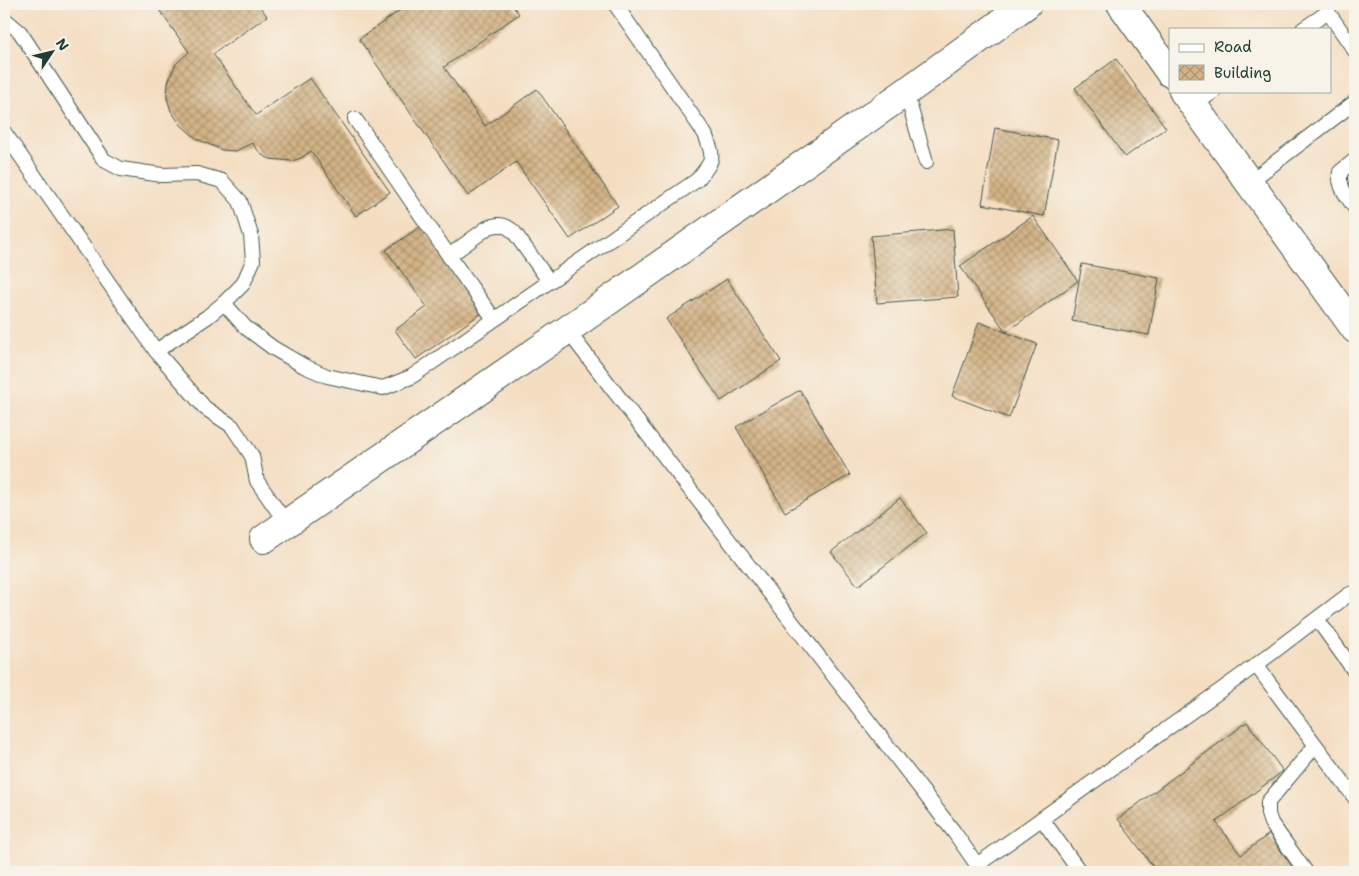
<svg xmlns="http://www.w3.org/2000/svg" width="1359" height="876" viewBox="0 0 1359 876" font-family="'Shantell Sans',sans-serif">
<defs>
<pattern id="building-cross-hatch" width="8" height="8" patternUnits="userSpaceOnUse" patternTransform="scale(1.25)"><rect width="8" height="8" fill="#d4b487"/><path d="M0 0l8 8M0 8l8-8" fill="none" stroke="#ab946f"/></pattern>
</defs>
<rect width="100%" height="100%" fill="#f7f3e8"/>
<filter id="ink" filterUnits="userSpaceOnUse"><feTurbulence type="fractalNoise" baseFrequency=".02" numOctaves="2"/><feDisplacementMap in="SourceGraphic" scale="10" xChannelSelector="R" yChannelSelector="G"/><feConvolveMatrix kernelMatrix="1 2 1 2 8 2 1 2 1" color-interpolation-filters="sRGB"/></filter>
<filter id="wash" filterUnits="userSpaceOnUse"><feTurbulence type="fractalNoise" baseFrequency=".0096" numOctaves="4" result="noise"/><feDisplacementMap in="SourceGraphic" scale="20" xChannelSelector="R" yChannelSelector="G"/><feGaussianBlur stdDeviation="1.12" result="paint"/><feColorMatrix in="noise" values="0 0 0 0 0 0 0 0 0 0 0 0 0 0 0 0 0 1.4 0 .05"/><feComposite in="paint" operator="in"/></filter>
<g filter="url(#wash)">
<rect width="100%" height="100%" fill="#f4dec2"/>
<g id="blocks">
<!-- building -->
<g fill="url(#building-cross-hatch)">
<polygon points="155,4 258,4 267,16 213,54 256,115 310,78 390,192 356,216 311,151 301,158 292,161 270,159 262,155 252,143 236,151 222,150 197,139 181,125 171,111 167,98 168,83 172,72 176,64 189,52"/>
<polygon points="409,4 511,4 519,14 444,67 485,126 537,89 618,206 570,239 516,162 468,196 359,39"/>
<polygon points="1116,59 1166,128 1125,157 1075,88"/>
<polygon points="995,128 1058,140 1044,216 982,204"/>
<polygon points="1033,216 1078,281 1006,332 960,266"/>
<polygon points="421,226 483,312 416,359 395,330 427,307 386,250"/>
<polygon points="953,229 958,297 877,303 871,236"/>
<polygon points="1082,264 1159,278 1149,335 1072,321"/>
<polygon points="727,279 781,361 721,401 666,319"/>
<polygon points="979,322 1037,344 1009,418 952,396"/>
<polygon points="800,390 850,475 785,512 736,427"/>
<polygon points="900,498 927,533 858,586 831,552"/>
<polygon points="1247,722 1283,771 1216,822 1241,855 1269,834 1294,869 1289,872 1157,872 1118,819"/>
</g>
</g>
</g>
<g filter="url(#ink)">
<use href="#blocks" fill-opacity="0" stroke="#3f5549" stroke-width="1"/>
<g fill="none" stroke-linecap="round" stroke-linejoin="round">
<defs>
<g id="service">
<polyline points="4,21 7,21 20,32 104,160 121,169 162,175 197,174 222,181 240,201 251,235 253,261 243,284 224,303 207,317 156,351"/>
<polyline points="1303,29 1328,12 1355,51"/>
<polyline points="906,92 926,162"/>
<polyline points="1193,106 1214,91"/>
<polyline points="355,119 449,256 494,319"/>
<polyline points="4,132 156,351 205,408 232,426 252,456 257,481 286,523"/>
<path d="M1355,160L1340,172C1338,187 1347,196 1355,208"/>
<polyline points="1248,183 1355,102"/>
<path d="M449,256L487,228C498,223 505,224 514,232L549,281"/>
<path d="M224,303L245,327L273,348L304,366L327,376L383,388L411,377L697,180C714,160 715,159 705,134L615,4"/>
<polyline points="567,330 954,832 982,872"/>
<polyline points="1317,619 1355,672"/>
<polyline points="1256,665 1355,798"/>
<polyline points="1042,819 1080,872"/>
<polyline points="977,865 1256,665 1348,595 1355,592"/>
<polyline points="1306,872 1271,823 1268,814 1268,802 1315,746"/>
</g>
<g id="minor">
<polyline points="1121,4 1170,73"/>
<polyline points="1183,91 1355,329"/>
<polyline points="264,539 567,330 906,92 1027,4"/>
</g>
</defs>
<!-- service casing -->
<use href="#service" stroke="#3f5549" stroke-width="16"/>
<!-- minor casing -->
<use href="#minor" stroke="#3f5549" stroke-width="30"/>
<!-- service -->
<use href="#service" stroke="#fff" stroke-width="14"/>
<!-- minor -->
<use href="#minor" stroke="#fff" stroke-width="28"/>
</g>
</g>
<!-- margin -->
<rect width="1359" height="876" fill="none" stroke="#f7f3e8" stroke-width="20"/>
<!-- legend -->
<rect x="1169" y="28" width="162" height="65" fill="#f7f3e8" stroke="#a1aaa0"/>
<rect x="1179" y="44" width="25" height="8" fill="#ffffff" stroke="#a1aaa0"/>
<text x="1214" y="52" font-size="15" fill="#1f3d34">Road</text>
<rect x="1179" y="65" width="25" height="15" fill="url(#building-cross-hatch)" stroke="#a1aaa0"/>
<text x="1214" y="78" font-size="15" fill="#1f3d34">Building</text>
<!-- north arrow -->
<g transform="translate(52 52) rotate(55)" stroke="#f7f3e8" stroke-width="4" paint-order="stroke">
<path d="M0-4L9 19L0 12L-9 19Z" fill="#1f3d34"/>
<text y="-8" font-size="14" font-weight="bold" text-anchor="middle" fill="#1f3d34">N</text>
</g>
</svg>
